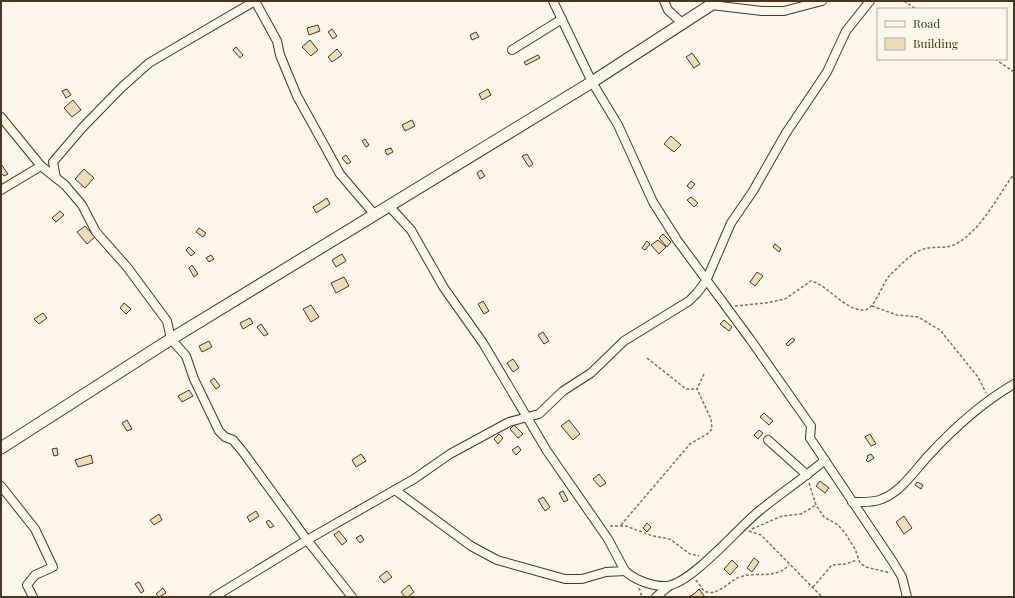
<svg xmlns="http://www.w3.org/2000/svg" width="1015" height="598" viewBox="0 0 1015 598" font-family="'Playfair Display',serif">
<rect width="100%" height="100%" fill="#fbf6e9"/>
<!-- building -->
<g fill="#ecdcbc" stroke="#4a3520">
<polygon points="318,25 320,31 309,35 307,28"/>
<polygon points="332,29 337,36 333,39 328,32"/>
<polygon points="476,32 479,37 472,40 470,35"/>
<polygon points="310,40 318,50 311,56 302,47"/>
<polygon points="236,47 243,55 240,58 233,50"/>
<polygon points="337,49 342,55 332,62 328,57"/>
<polygon points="692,53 700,64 694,68 686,57"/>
<polygon points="538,55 540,58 526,65 524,62"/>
<polygon points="67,89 71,95 66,98 62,91"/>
<polygon points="488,89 491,95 482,100 479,94"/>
<polygon points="73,100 81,110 72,117 64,108"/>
<polygon points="412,120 415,126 405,131 402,125"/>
<polygon points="671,136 681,145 674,152 664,144"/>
<polygon points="365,139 369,145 366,147 362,141"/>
<polygon points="391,148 393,152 387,155 385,150"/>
<polygon points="527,154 533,164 529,167 522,156"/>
<polygon points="346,155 351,162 347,164 342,158"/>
<polygon points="1,164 8,174 4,176 1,173"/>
<polygon points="84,169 94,178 85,188 75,179"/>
<polygon points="481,170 485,176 480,179 477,173"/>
<polygon points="691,181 695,184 691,189 687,186"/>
<polygon points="691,197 698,203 694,207 687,200"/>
<polygon points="327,198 330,204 316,213 313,207"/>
<polygon points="60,211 64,215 56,222 52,218"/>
<polygon points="85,226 95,237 87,244 77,232"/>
<polygon points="199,228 206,233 203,237 196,232"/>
<polygon points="663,234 671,242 667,247 659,238"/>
<polygon points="658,240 666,247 659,254 651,245"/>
<polygon points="647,241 650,244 645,250 642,248"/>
<polygon points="775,244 781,249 779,252 773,247"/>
<polygon points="189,247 195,253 191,256 186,250"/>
<polygon points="342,254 346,261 336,267 332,260"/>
<polygon points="211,255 214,259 209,262 206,258"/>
<polygon points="192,265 198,274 194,277 189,268"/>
<polygon points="757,272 763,276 755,286 750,282"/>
<polygon points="344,277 349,286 336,293 331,283"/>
<polygon points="483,301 489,311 484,314 478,304"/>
<polygon points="124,303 131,309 126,314 120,308"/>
<polygon points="311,305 319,317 311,322 303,309"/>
<polygon points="43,313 47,318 39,324 34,319"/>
<polygon points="250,318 253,323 243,329 240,323"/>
<polygon points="724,320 732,327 729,331 720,324"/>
<polygon points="261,324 268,334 264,336 257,327"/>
<polygon points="543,332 549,341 544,344 538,335"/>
<polygon points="792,338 795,340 788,346 786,344"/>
<polygon points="209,341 212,347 202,352 199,346"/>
<polygon points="513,359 519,368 513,372 507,363"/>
<polygon points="214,378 220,386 216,389 210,381"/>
<polygon points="189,390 193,396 182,402 178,396"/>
<polygon points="764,413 773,421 769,425 760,417"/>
<polygon points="127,420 132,429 127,431 122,423"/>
<polygon points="569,420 580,434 573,440 561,426"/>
<polygon points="514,425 523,434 518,438 510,429"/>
<polygon points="759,430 763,433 758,439 754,435"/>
<polygon points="499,434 503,438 498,444 494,439"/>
<polygon points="870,434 876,444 871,446 865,437"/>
<polygon points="518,446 521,450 516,455 512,450"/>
<polygon points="57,448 58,455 54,456 52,449"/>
<polygon points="361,454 366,461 356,467 352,460"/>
<polygon points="871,454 874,458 868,462 866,460 868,458 867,456"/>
<polygon points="91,455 93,463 78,467 75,460"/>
<polygon points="599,474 606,483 600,487 593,479"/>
<polygon points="820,481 829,488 825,493 816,486"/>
<polygon points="917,482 923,485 921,489 915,485"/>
<polygon points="563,491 568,500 564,502 559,493"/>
<polygon points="543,497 550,507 545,511 538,500"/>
<polygon points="256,511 259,516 250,522 247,517"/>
<polygon points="159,514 162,520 154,525 150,520"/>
<polygon points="904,516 912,528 904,534 896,522"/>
<polygon points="269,520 274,526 270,528 266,522"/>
<polygon points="647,523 651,527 647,532 643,528"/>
<polygon points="339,531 347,541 342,545 334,535"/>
<polygon points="361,535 364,540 360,543 356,538"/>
<polygon points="754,558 759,562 752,572 747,568"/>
<polygon points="732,560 738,566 730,575 724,569"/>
<polygon points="387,571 392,577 384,583 379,577"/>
<polygon points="139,582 144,591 141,593 135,584"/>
<polygon points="409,585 414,592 408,597 405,597 401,592"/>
<polygon points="163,588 166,593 159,597 156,594"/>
<polygon points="699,589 705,597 688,597 694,594"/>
</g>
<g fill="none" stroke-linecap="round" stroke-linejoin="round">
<defs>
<g id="street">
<polyline points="255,1 277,41 280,55 297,96 328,152 340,174 375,215"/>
<polyline points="553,1 592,82 618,125 653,202 677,240 750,339 811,426 810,438 893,562 902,577 907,597"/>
<polyline points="664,1 668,10 683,24"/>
<polyline points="711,5 762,11 784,11 822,1"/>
<polyline points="512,50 562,19"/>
<polyline points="1,117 41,166 65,185 82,205 96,232 127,267 167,321 171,339 186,356 194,379 219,431 225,437 233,440 243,452 307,540 214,597"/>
<polyline points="56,178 53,162 83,127 121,88 149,63 255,1"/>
<polyline points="1,190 41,166"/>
<path d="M389,206L411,230L444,288L483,343L547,451L608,539L625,571C635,580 653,587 667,586C692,583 738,528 759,511C781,493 804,478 825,460"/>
<polyline points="768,440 807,475"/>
<polyline points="1,486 35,529 53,567 35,575 27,585 33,597"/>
<polyline points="395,490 471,546 497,560 565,579 582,579 606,572 625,571"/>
<path d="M852,502C862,502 873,503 882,499C902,491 915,470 929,455C953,429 983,402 1014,384"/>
<polyline points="352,597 307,540 414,479 450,454 485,435 509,422 539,414 563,391 591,373 624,341 689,301 697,293 706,281 731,223 753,191 786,133 827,72 846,31 870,1"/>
<polyline points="656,597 669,586"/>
</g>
<polyline id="secondary" points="1,448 171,339 592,82 717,1"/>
</defs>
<!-- street casing -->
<use href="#street" stroke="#4a3520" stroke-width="10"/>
<!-- secondary casing -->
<use href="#secondary" stroke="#4a3520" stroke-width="13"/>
<!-- path -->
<g stroke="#7f6f5c" stroke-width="1.5" stroke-dasharray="3 2" stroke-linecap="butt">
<polyline points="904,1 916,9"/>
<polyline points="995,59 1014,72"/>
<path d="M735,306L766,303L785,299L811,281C828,285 845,311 864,310C875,310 882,283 890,275C899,267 910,254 921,250C932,245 945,250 956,244C983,228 996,198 1014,174"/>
<polyline points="872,306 897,315 918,317 940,330 978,377 986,393"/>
<polyline points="647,358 686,389 697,389"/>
<polyline points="809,483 816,505 824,517 838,525 845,533 855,549 860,563 866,567 890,573"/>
<polyline points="621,525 690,444 707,434 712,429 711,419 697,389 704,374"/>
<polyline points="610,526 626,526 653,536 670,539 690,554 699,556"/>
<polyline points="752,529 782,516 801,514 816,505"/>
<polyline points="749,531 761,535 822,597"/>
<path d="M696,580L704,591C718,597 727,582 740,577C758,571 775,580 789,565"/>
<polyline points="813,587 832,565 846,564 857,560"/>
<polyline points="639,588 642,597"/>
</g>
<!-- street -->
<use href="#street" stroke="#fbf6e9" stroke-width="8"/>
<!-- secondary -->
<use href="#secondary" stroke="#fbf6e9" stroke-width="11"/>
</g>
<!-- border -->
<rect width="1015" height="598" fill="none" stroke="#4a3520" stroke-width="4"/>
<!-- legend -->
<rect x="877" y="8" width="130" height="52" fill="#fbf6e9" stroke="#b4a999"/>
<rect x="885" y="21" width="20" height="6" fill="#fbf6e9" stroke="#b4a999"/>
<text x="913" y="28" font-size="12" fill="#4a3520">Road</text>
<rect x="885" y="38" width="20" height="12" fill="#ecdcbc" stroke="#b4a999"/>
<text x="913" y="48" font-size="12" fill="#4a3520">Building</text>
</svg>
